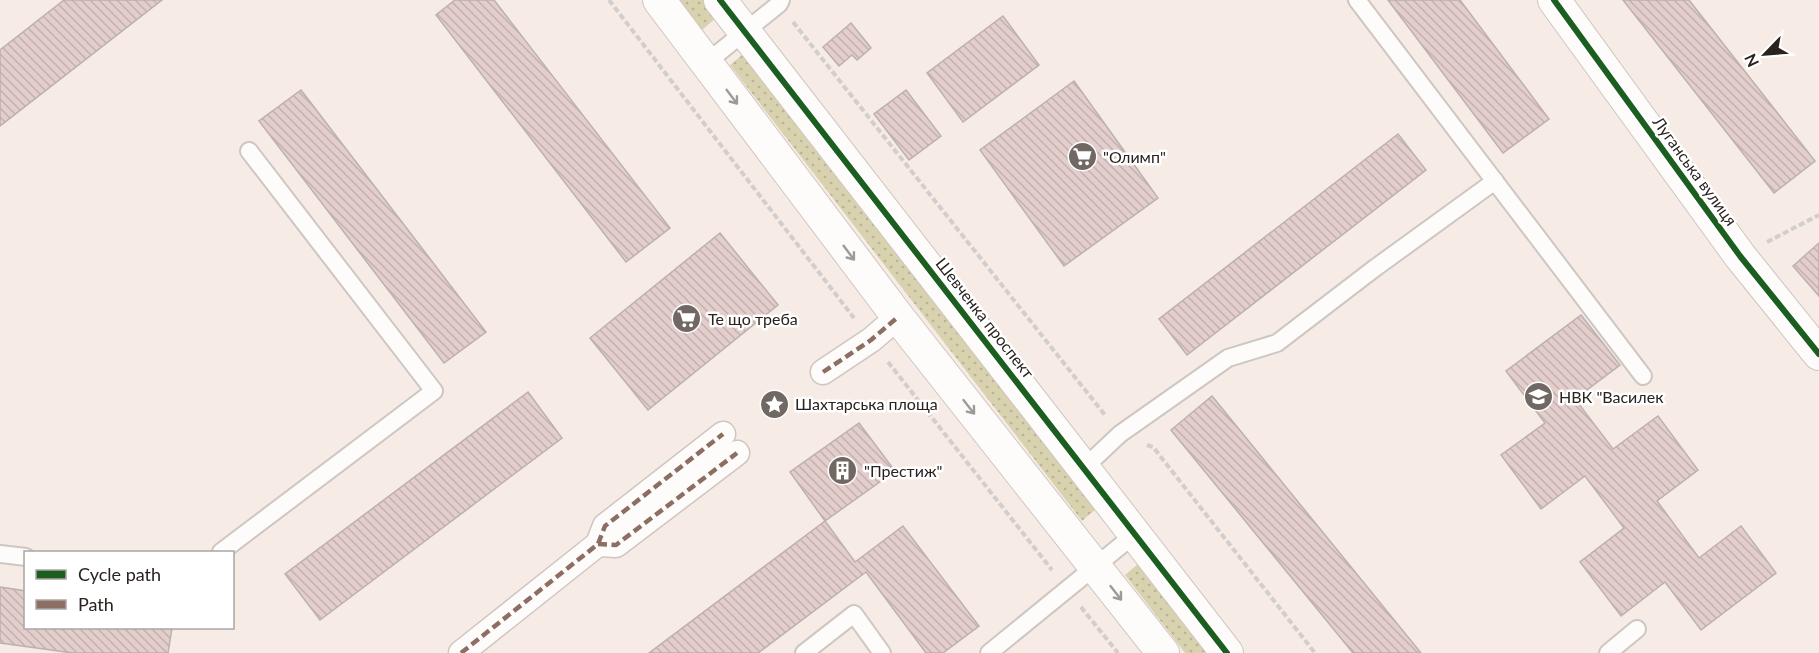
<svg xmlns="http://www.w3.org/2000/svg" width="1819" height="653" viewBox="0 0 1819 653" font-family="Lato,sans-serif">
<defs>
<pattern id="grass-dots" width="8" height="8" patternUnits="userSpaceOnUse" patternTransform="scale(1.5)"><rect width="8" height="8" fill="#d9d2af"/><path d="M2 2h.1M6 6h.1" fill="none" stroke="#bab496" stroke-width="1.8" stroke-linecap="round"/></pattern>
<pattern id="building-back-hatch" width="6" height="6" patternUnits="userSpaceOnUse" patternTransform="scale(1.5)"><rect width="6" height="6" fill="#e3cecc"/><path d="M-1 5l2 2M0 0l6 6M5-1l2 2" fill="none" stroke="#c3b1af"/></pattern>
</defs>
<rect width="100%" height="100%" fill="#f6ebe5"/>
<!-- grass -->
<g fill="url(#grass-dots)">
<polygon points="678,0 706,0 718,16 702,30"/>
<polygon points="746,52 1097,508 1082,521 730,65"/>
<polygon points="1138,564 1208,653 1185,653 1125,575"/>
</g>
<!-- building -->
<g fill="url(#building-back-hatch)" stroke="#bbb1af" stroke-width="1.5">
<polygon points="64,0 162,0 0,126 0,50"/>
<polygon points="455,0 494,0 670,228 626,262 436,15"/>
<polygon points="1388,0 1460,0 1549,119 1503,153"/>
<polygon points="1623,0 1689,0 1815,161 1774,193"/>
<polygon points="1003,16 1039,65 963,122 927,73"/>
<polygon points="851,23 871,48 857,60 852,55 839,66 823,47"/>
<polygon points="1074,81 1158,198 1064,266 980,150"/>
<polygon points="301,90 486,332 444,363 259,121"/>
<polygon points="906,90 941,136 909,160 874,114"/>
<polygon points="1398,134 1426,170 1187,355 1159,319"/>
<polygon points="720,233 778,305 648,410 590,338"/>
<polygon points="1819,243 1819,296 1793,266"/>
<polygon points="1581,315 1620,365 1575,399 1613,449 1658,416 1698,470 1657,501 1699,558 1741,526 1776,573 1701,630 1665,582 1621,616 1580,562 1624,528 1585,476 1541,509 1501,455 1545,423 1506,371"/>
<polygon points="528,392 562,438 320,620 285,574"/>
<polygon points="1212,396 1421,653 1353,653 1171,430"/>
<polygon points="859,423 895,471 825,521 790,472"/>
<polygon points="825,521 855,562 903,526 979,626 943,653 926,653 866,572 758,653 649,653"/>
<polygon points="0,587 26,591 26,628 172,628 168,653 73,653 0,643"/>
</g>
<g fill="none" stroke-linecap="round" stroke-linejoin="round">
<defs>
<g id="service">
<polyline points="1357,0 1643,376"/>
<polyline points="706,63 779,4 781,0"/>
<polyline points="1084,468 1120,434 1228,358 1277,343 1375,268 1495,181"/>
<polyline points="221,552 434,391 249,151"/>
<polyline points="0,554 26,557"/>
<polyline points="804,653 854,614 882,653"/>
<polyline points="989,653 1135,534"/>
<polyline points="1608,653 1637,629"/>
</g>
<g id="pedestrian">
<polyline points="823,372 871,340 898,317"/>
<polyline points="598,544 616,545 737,453"/>
<polyline points="461,653 598,544 605,526 723,434"/>
</g>
<g id="minor">
<polyline points="659,0 898,317 1163,653"/>
<polyline points="720,0 1227,653"/>
<polyline points="1554,0 1740,256 1819,354"/>
</g>
</defs>
<!-- service casing -->
<use href="#service" stroke="#cec6c1" stroke-width="20"/>
<!-- pedestrian casing -->
<use href="#pedestrian" stroke="#cec6c1" stroke-width="27"/>
<!-- minor casing -->
<use href="#minor" stroke="#cec6c1" stroke-width="34"/>
<!-- path -->
<g stroke="#d1cecd" stroke-width="4" stroke-dasharray="6 3" stroke-linecap="butt">
<polyline points="609,0 854,318"/>
<polyline points="793,22 1105,415"/>
<polyline points="1767,242 1819,215"/>
<polyline points="888,362 1052,570"/>
<polyline points="1147,445 1153,447 1315,653"/>
<polyline points="1081,607 1118,653"/>
</g>
<!-- service -->
<use href="#service" stroke="#fefcfb" stroke-width="16"/>
<!-- pedestrian -->
<use href="#pedestrian" stroke="#fefcfb" stroke-width="24"/>
<!-- minor -->
<use href="#minor" stroke="#fefcfb" stroke-width="32"/>
<!-- quiet -->
<g stroke="#8d6e63" stroke-width="4.5" stroke-dasharray="9 4.5" stroke-linecap="butt">
<polyline points="823,372 871,340 898,317"/>
<polyline points="598,544 616,545 737,453"/>
<polyline points="461,653 598,544 605,526 723,434"/>
</g>
<defs>
<g id="cycleway">
<polyline points="720,0 1227,653"/>
<polyline points="1554,0 1740,256 1819,354"/>
</g>
</defs>
<!-- cycleway casing -->
<use href="#cycleway" stroke="#fff" stroke-width="10"/>
<!-- cycleway -->
<use href="#cycleway" stroke="#1b5e20" stroke-width="6"/>
</g>
<!-- one-way arrows -->
<defs><path id="oneway-shaft" d="M-6 0H5M1.5-3L5.5 0L1.5 3" fill="none" stroke-width="1.6" stroke-linecap="round" stroke-linejoin="round" transform="scale(1.5)"/></defs>
<g stroke="#9e9a98">
<use href="#oneway-shaft" transform="translate(732 97) rotate(53)"/>
<use href="#oneway-shaft" transform="translate(849 253) rotate(53)"/>
<use href="#oneway-shaft" transform="translate(969 407) rotate(52)"/>
<use href="#oneway-shaft" transform="translate(1116 593) rotate(52)"/>
</g>
<!-- icons -->
<defs>
<symbol id="supermarket-disc" viewBox="-11 -11 22 22"><circle r="9.5" fill="#716864" stroke="#fff"/><path d="M-6-5.5h2.5l.6 2H6L4.5 2H-2.5L-4.4-4H-6ZM-1.5 3.2a1.3 1.3 0 1 0 .1 0ZM3 3.2a1.3 1.3 0 1 0 .1 0Z" fill="#fff"/></symbol>
<symbol id="school-disc" viewBox="-11 -11 22 22"><circle r="9.5" fill="#716864" stroke="#fff"/><path d="M0-5L7-2L0 1L-7-2ZM-4 1L0 2.5L4 1V4Q0 6-4 4Z" fill="#fff"/></symbol>
<symbol id="sight-disc" viewBox="-11 -11 22 22"><circle r="9.5" fill="#716864" stroke="#fff"/><path d="M0-6L1.8-2.2L6-1.7L2.9 1.2L3.7 5.4L0 3.3L-3.7 5.4L-2.9 1.2L-6-1.7L-1.8-2.2Z" fill="#fff"/></symbol>
<symbol id="building-disc" viewBox="-11 -11 22 22"><circle r="9.5" fill="#716864" stroke="#fff"/><path d="M-4-6H4V6H1V3H-1V6H-4ZM-2.5-4.3h1.7v1.8h-1.7ZM.8-4.3h1.7v1.8H.8ZM-2.5-1h1.7V.8h-1.7ZM.8-1h1.7V.8H.8Z" fill="#fff"/></symbol>
</defs>
<g fill-rule="evenodd">
<use href="#supermarket-disc" x="1066" y="140" width="33" height="33"/>
<use href="#supermarket-disc" x="670" y="302" width="33" height="33"/>
<use href="#school-disc" x="1522" y="380" width="33" height="33"/>
<use href="#sight-disc" x="758" y="388" width="33" height="33"/>
<use href="#building-disc" x="826" y="454" width="33" height="33"/>
</g>
<g text-anchor="middle" stroke-width="5" stroke-linejoin="round" paint-order="stroke">
<!-- poi labels -->
<g font-size="16" fill="#29221f" stroke="#fff" text-anchor="start">
<text x="1103" y="163">"Олимп"</text>
<text x="708" y="325">Те що треба</text>
<text x="1559" y="403">НВК "Василек</text>
<text x="795" y="410">Шахтарська площа</text>
<text x="864" y="477">"Престиж"</text>
</g>
<!-- street labels -->
<g font-size="16" fill="#29221f" stroke="#fff">
<text transform="translate(1695 171) rotate(54)" y="6">Луганська вулиця</text>
<text transform="translate(985 318) rotate(52)" y="6">Шевченка проспект</text>
</g>
</g>
<!-- legend -->
<rect x="24" y="551" width="210" height="78" fill="#ffffff" stroke="#a9a7a5" stroke-width="1.5"/>
<rect x="36" y="570" width="30" height="9" fill="#1b5e20" stroke="#a9a7a5" stroke-width="1.5"/>
<text x="78" y="581" font-size="18" fill="#29221f">Cycle path</text>
<rect x="36" y="600" width="30" height="9" fill="#8d6e63" stroke="#a9a7a5" stroke-width="1.5"/>
<text x="78" y="611" font-size="18" fill="#29221f">Path</text>
<!-- north arrow -->
<g transform="translate(1765 54) rotate(245)" stroke="#ffffff" stroke-width="4.5" paint-order="stroke">
<path d="M0-4.5L10 22L0 15L-10 22Z" fill="#29221f"/>
<text y="-9" font-size="16" font-weight="bold" text-anchor="middle" fill="#29221f">N</text>
</g>
</svg>
